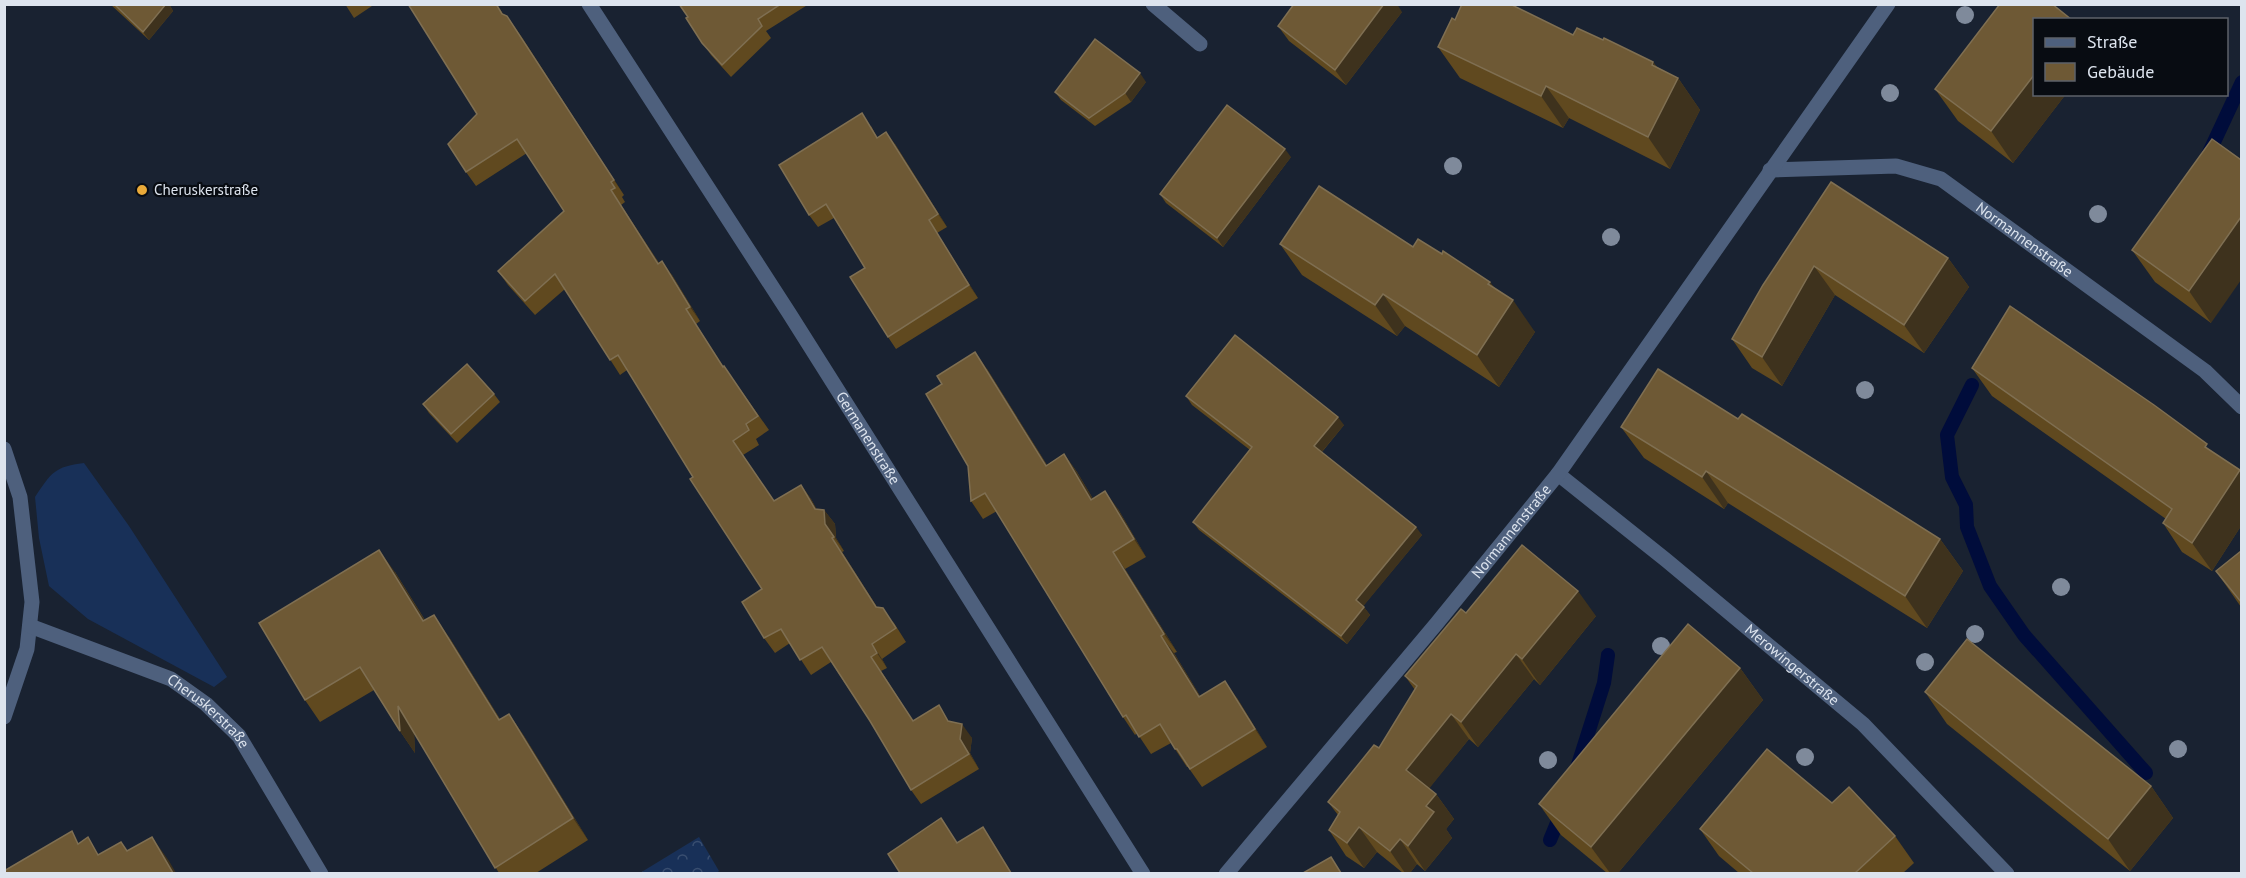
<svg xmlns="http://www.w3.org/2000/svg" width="2246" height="878" viewBox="0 0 2246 878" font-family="'PT Sans',sans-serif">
<defs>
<pattern id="park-crowns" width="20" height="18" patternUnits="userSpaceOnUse" patternTransform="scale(1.5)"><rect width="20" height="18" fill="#183058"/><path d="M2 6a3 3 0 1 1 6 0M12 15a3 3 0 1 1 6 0" fill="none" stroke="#394e70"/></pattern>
</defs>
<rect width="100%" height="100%" fill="#192231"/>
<!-- grass -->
<path fill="#183058" d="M84,463L129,526L227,677L214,687L88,619L49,586L39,538L35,497C52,472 54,467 84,463Z"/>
<!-- park -->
<polygon fill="url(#park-crowns)" points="699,837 719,871 715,874 640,873"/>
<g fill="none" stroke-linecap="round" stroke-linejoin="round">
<!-- stream -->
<g stroke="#000c3b" stroke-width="14">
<polyline points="2207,157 2242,82"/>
<polyline points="1972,385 1947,435 1952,477 1966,505 1967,527 1990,586 2024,635 2146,773"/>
<polyline points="1576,771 1604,683 1608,655"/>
<polyline points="1550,840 1562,811"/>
</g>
<!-- service -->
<polyline stroke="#4e607d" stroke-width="15" points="1153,4 1200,44"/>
<!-- minor -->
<g stroke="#4e607d" stroke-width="15">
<path id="s1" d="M589,4L789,313L1143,874"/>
<path id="s2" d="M1770,170L1896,166L1941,179L2205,371L2242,407"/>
<polyline points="4,449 20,497 32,602 27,649 4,717"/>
<path id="s3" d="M1558,474L1666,560L1863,724L2007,874"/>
<path id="s4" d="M30,626L171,679L206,704L239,736L321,874"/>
<path id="s5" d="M1226,874L1437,623L1558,474L1888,4"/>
</g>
</g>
<!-- trees -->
<g fill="#7f8a9b">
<circle cx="1965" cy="15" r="9"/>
<circle cx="1890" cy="93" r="9"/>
<circle cx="1453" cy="166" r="9"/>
<circle cx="2098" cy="214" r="9"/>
<circle cx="1611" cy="237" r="9"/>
<circle cx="1865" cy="390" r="9"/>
<circle cx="2061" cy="587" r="9"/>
<circle cx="1975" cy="634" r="9"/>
<circle cx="1661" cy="646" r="9"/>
<circle cx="1925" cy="662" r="9"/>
<circle cx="2178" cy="749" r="9"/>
<circle cx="1805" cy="757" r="9"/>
<circle cx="1548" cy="760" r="9"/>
</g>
<!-- wall -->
<g fill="#60491f">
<polygon points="110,4 169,4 173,11 149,40"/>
<polygon points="345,4 375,4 354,18"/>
<polygon points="408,4 497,4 503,14 507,16 523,39 624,195 622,197 625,202 621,205 659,263 672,275 700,321 696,324 723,367 724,366 769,430 756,439 759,445 743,455 774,501 801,485 811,499 817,510 824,510 835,524 836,538 844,551 842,552 877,607 894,623 906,642 882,659 887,668 881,671 913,721 951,721 972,738 970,753 979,769 921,804 911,790 870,721 831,662 811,675 790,643 775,653 764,638 762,589 627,370 620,375 565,289 535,315 508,285 498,271 564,211 527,153 476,186 466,172 477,114"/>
<polygon points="678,4 809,4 766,31 771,38 731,77 711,55 686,18 688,17"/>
<polygon points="1402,12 1346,85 1289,41 1278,26"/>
<polygon points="1455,20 1603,40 1653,62 1657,67 1678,78 1700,110 1670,169 1569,118 1563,128 1460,78 1438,47"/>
<polygon points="1146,82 1131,102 1095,126 1061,100 1055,92"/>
<polygon points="1935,89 2034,94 2066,94 2013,163 1958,121"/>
<polygon points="871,126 877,137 895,144 947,227 937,233 978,298 896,349 888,337 865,268 834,218 818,227 809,215"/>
<polygon points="2212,139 2211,323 2155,282 2132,250"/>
<polygon points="1291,157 1223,247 1166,203 1160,194"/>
<polygon points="1831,182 1948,258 1969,287 1924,353 1835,295 1782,386 1752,368 1732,339"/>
<polygon points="1280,244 1413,247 1442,254 1490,282 1495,289 1535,332 1499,387 1405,326 1397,336 1302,275"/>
<polygon points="1972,368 2212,452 2240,470 2241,472 2241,526 2212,571 2182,552 2163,523 2166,519 1992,396"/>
<polygon points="987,369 1047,465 1064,454 1077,472 1093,499 1118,509 1146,557 1125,569 1177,652 1174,653 1200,696 1237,698 1267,747 1202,787 1188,767 1187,767 1171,743 1151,754 1137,733 1135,735 1123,717 997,511 983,519 971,501 968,466"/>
<polygon points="494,394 500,402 457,443 429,413 423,404"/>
<polygon points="1186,396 1344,425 1322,452 1422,535 1363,606 1370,615 1347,644 1199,530 1193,522 1250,450 1192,405"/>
<polygon points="1738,419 1940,539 1963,571 1927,628 1728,503 1724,509 1644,458 1621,427"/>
<polygon points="2241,551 2241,607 2216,571"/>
<polygon points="395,572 425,620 449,637 500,719 509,714 524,736 588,840 536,873 499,873 414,733 415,753 400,731 374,690 320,722 305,700"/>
<polygon points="1466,613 1596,616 1540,685 1534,679 1478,747 1469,739 1429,788 1436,794 1454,819 1446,829 1452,838 1425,871 1417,864 1410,873 1403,873 1377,852 1364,868 1346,856 1329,830 1338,815 1328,802 1379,748 1415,690 1405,676"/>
<polygon points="1740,668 1763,700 1618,873 1607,873 1561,835 1539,804"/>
<polygon points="1925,692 2151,786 2173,818 2130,871 1947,724"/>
<polygon points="1832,803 1895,836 1914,863 1903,873 1739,873 1719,856 1700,829"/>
</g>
<!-- shaded-wall -->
<g fill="#3e321d">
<polygon points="166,4 169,4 173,11 149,40 143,32"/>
<polygon points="1384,4 1397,4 1402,12 1346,85 1335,70"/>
<polygon points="513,24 523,39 624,195 614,180"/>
<polygon points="1653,62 1672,89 1678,78 1700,110 1670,169 1648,137 1652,65"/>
<polygon points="1140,73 1146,82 1131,102 1125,93"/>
<polygon points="2034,75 2034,94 2066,94 2013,163 1991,131"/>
<polygon points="1546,86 1569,118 1563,128 1541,96"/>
<polygon points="886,132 895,144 947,227 938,214"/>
<polygon points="1285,149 1291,157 1223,247 1217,238"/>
<polygon points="611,190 621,205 668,278 658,264"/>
<polygon points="2241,217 2241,280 2211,323 2189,291"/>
<polygon points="929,220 937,233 978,298 969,285"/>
<polygon points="1948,258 1969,287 1924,353 1904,325"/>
<polygon points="662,261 672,275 700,321 690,307"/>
<polygon points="1814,266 1835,295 1782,386 1762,357"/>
<polygon points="1490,282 1508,307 1513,300 1535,332 1499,387 1477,355 1488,284"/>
<polygon points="1383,294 1405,326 1397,336 1375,305"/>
<polygon points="686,309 696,324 733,381 723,367"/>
<polygon points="975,352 987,369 1058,483 1046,466"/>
<polygon points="1338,417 1344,425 1320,454 1314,446"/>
<polygon points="1064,454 1077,472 1104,517 1091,500"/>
<polygon points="2240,470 2241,472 2241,526 2212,571 2192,543"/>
<polygon points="1706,471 1728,503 1724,509 1702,477"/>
<polygon points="801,485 811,499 825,524 815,509"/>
<polygon points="1105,491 1118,509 1146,557 1134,539"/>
<polygon points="824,510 835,524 836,538 844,551 825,524"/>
<polygon points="1416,527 1422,535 1361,609 1356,600"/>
<polygon points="832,538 842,552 886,621 876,607"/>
<polygon points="1940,539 1963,571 1927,628 1905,596"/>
<polygon points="379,550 395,572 439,643 423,621"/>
<polygon points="1113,552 1125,569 1177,652 1164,634"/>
<polygon points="1578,591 1596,616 1540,685 1522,659"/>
<polygon points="1364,607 1370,615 1347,644 1341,636"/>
<polygon points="434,615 449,637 514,742 499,720"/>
<polygon points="1161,636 1174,653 1211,714 1199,697"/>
<polygon points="872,644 882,659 887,668 877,653"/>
<polygon points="1516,654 1534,679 1478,747 1461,722"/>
<polygon points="871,657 881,671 923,736 913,721"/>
<polygon points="1740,668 1763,700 1618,873 1610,873 1591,847"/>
<polygon points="1225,681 1237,698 1267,747 1255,729"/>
<polygon points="398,706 414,728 415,753 400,731"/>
<polygon points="509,714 524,736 588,840 573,818"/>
<polygon points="1451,714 1469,739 1424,795 1406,770"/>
<polygon points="962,724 972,738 970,753 979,769 960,739"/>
<polygon points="2151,786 2173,818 2130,871 2108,839"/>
<polygon points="1436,794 1454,819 1446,829 1452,838 1425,871 1408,846 1426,806"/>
<polygon points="983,827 993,842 1012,873 1011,873"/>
<polygon points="1359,827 1377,852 1364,868 1347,843"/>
<polygon points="152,837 169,861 176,873 173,873"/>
<polygon points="1400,839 1417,864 1410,873 1405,873 1390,851"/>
</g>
<!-- building -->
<g fill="#6e5935" stroke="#7f6f52" stroke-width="1.5">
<polygon points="114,4 166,4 143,32"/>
<polygon points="408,4 496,4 502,14 507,16 614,180 611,182 615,188 611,190 658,264 662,261 690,307 686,309 723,367 724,366 758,416 746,424 749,430 733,441 774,501 801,485 815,509 824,510 825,524 834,537 832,538 876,607 883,608 896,628 872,644 877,653 871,657 913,721 939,705 948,721 962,724 960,739 969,754 911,790 870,721 822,647 800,660 781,629 764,638 742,602 762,589 690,479 693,477 618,355 610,360 555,274 525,301 498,271 564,211 517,139 466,172 448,144 477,114"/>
<polygon points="679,4 781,4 758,19 762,26 722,65 702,43 686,18 688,17"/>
<polygon points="1294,4 1384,4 1335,70 1278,26"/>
<polygon points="1462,4 1510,4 1573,35 1577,28 1603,40 1604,38 1653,62 1652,65 1678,78 1648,137 1546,86 1541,96 1438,47 1452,18 1455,20"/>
<polygon points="2000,4 2052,4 2072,20 2034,20 2034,75 1991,131 1935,89"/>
<polygon points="1095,39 1140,73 1125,93 1089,118 1055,92"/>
<polygon points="1227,105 1285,149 1217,238 1160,194"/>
<polygon points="862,113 877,138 886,132 938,214 929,220 969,285 888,337 850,277 865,268 826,204 809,215 779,165"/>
<polygon points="2212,139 2241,160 2241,217 2189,291 2132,250"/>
<polygon points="1831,182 1948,258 1904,325 1814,266 1762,357 1732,339 1763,285"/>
<polygon points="1319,186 1413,247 1418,239 1442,254 1443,251 1490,282 1488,284 1513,300 1477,355 1383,294 1375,305 1280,244"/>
<polygon points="2010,306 2154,405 2207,444 2205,447 2240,470 2192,543 2163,523 2172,509 1972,368"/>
<polygon points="1235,335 1338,417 1314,446 1416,527 1356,600 1364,607 1341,636 1193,522 1252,447 1186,396"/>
<polygon points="975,352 1046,466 1064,454 1091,500 1105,491 1134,539 1113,552 1164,634 1161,636 1199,697 1225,681 1255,729 1190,769 1177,749 1175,749 1160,724 1139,737 1126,715 1123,717 985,493 971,501 968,466 926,394 942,384 937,376"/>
<polygon points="467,364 494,394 451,434 423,404"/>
<polygon points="1658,369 1738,419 1742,414 1940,539 1905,596 1706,471 1702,477 1621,427"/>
<polygon points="1522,545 1578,591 1522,659 1516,654 1461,722 1451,714 1406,770 1436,794 1426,806 1434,812 1408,846 1400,839 1390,851 1359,827 1347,843 1329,830 1340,812 1328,802 1374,745 1379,748 1417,686 1405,676 1461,609 1466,613"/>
<polygon points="379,550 423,621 434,615 499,720 509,714 573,818 495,868 398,706 400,731 360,667 305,700 259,623"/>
<polygon points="2241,551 2241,602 2216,571"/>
<polygon points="1688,624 1740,668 1591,847 1539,804"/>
<polygon points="1967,639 2151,786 2108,839 1925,692"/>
<polygon points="1767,749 1832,803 1849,787 1895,836 1855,873 1753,873 1700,829"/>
<polygon points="941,818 957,843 983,827 1011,873 900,873 888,854"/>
<polygon points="72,831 78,844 88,837 98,855 121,842 127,851 152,837 173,873 4,873 4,871"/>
<polygon points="1331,857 1341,873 1303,873"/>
</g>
<!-- markers -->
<circle fill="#eaaa39" stroke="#080c12" stroke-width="2" cx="142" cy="190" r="6"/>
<g text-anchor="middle" stroke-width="4.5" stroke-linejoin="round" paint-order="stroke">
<!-- poi labels -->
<g font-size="15" fill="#dde4ee" stroke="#080c12" text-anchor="start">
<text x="154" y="195">Cheruskerstraße</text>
</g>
<!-- street labels -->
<g font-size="15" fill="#dde4ee" stroke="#080c12">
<text dy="5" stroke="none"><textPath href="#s2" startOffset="276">Normannenstraße</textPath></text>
<text dy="5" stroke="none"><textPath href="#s1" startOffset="516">Germanenstraße</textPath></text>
<text dy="5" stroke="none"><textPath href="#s5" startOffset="446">Normannenstraße</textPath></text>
<text dy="5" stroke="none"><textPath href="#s3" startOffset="302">Merowingerstraße</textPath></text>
<text dy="5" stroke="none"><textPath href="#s4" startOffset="200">Cheruskerstraße</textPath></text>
</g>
</g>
<!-- border -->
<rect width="2246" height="878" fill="none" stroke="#dde4ee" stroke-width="12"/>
<!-- legend -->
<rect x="2033" y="18" width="195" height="78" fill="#080c12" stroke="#5d626a" stroke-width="1.5"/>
<rect x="2045" y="38" width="30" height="9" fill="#4e607d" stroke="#5d626a" stroke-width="1.5"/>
<text x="2087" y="48" font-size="18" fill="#dde4ee">Straße</text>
<rect x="2045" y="63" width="30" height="18" fill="#6e5935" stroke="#5d626a" stroke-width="1.5"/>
<text x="2087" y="78" font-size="18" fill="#dde4ee">Gebäude</text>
</svg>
